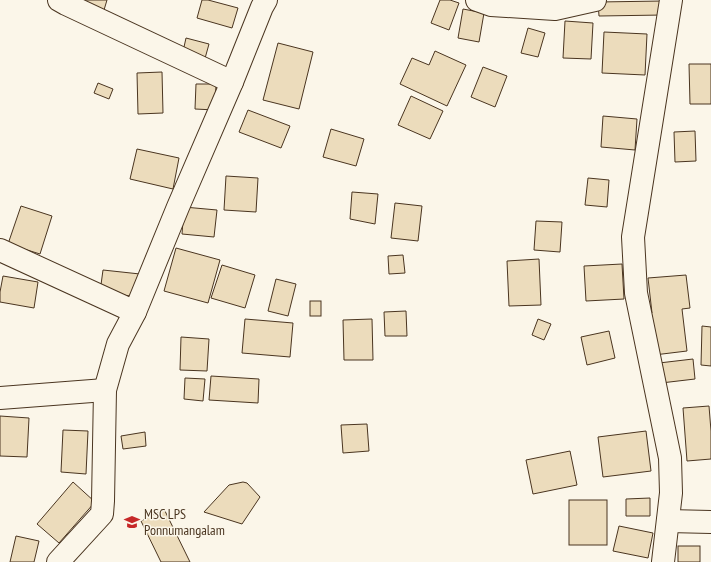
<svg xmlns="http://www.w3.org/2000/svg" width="711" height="562" viewBox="0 0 711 562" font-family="'PT Sans Narrow',sans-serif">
<rect width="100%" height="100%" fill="#fbf6e9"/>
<!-- building -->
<g fill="#ecdcbc" stroke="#4a3520">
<polygon points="74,0 107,0 104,10"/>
<polygon points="202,0 208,0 238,8 232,28 197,18"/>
<polygon points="440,0 450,0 459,3 449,30 431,23"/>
<polygon points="663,1 663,15 599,16 598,2"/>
<polygon points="463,9 484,13 479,42 458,38"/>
<polygon points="565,21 593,23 591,59 563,58"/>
<polygon points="528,28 545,33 538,57 521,53"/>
<polygon points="604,32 647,34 645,75 602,73"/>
<polygon points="186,38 209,44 204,62 182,56"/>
<polygon points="278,43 313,52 299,109 263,100"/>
<polygon points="435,51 466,65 447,106 400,84 412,58 429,65"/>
<polygon points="689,64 711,64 711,104 690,104"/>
<polygon points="483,67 507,76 495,107 471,97"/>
<polygon points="162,72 163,113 138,114 137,73"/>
<polygon points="98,83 113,89 109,99 94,93"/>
<polygon points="196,84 216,84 215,110 195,109"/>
<polygon points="411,96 443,111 430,139 398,125"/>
<polygon points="248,110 290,126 281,148 239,132"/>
<polygon points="603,116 637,119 635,150 601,147"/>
<polygon points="331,129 364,139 356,166 323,157"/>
<polygon points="695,131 696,161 675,162 674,132"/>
<polygon points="137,149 179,158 173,189 130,179"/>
<polygon points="226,176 258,178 256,212 224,210"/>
<polygon points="588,178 609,180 607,207 585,205"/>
<polygon points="352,192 378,194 375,224 350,219"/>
<polygon points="395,203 422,206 418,241 391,238"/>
<polygon points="21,206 52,216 40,254 8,244"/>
<polygon points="184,207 217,210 214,237 182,234"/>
<polygon points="536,221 562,222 560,252 534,250"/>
<polygon points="176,248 220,260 208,303 164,291"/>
<polygon points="403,255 405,273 389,274 388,256"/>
<polygon points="539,259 541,305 509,306 507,261"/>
<polygon points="622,264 624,299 586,301 584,266"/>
<polygon points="222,265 255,275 245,308 211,298"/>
<polygon points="103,270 140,274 138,297 100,292"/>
<polygon points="686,275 690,308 682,309 687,351 654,355 650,313 652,313 648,278"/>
<polygon points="3,276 38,282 34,308 0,302 0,292"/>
<polygon points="276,279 296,284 288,316 268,311"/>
<rect x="310" y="301" width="11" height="15"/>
<polygon points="406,311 407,336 385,336 384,312"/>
<polygon points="245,319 293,323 290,357 242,353"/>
<polygon points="372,319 373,360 344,360 343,320"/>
<polygon points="538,319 551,324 544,340 532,335"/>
<polygon points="702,326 711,327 711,366 701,365"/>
<polygon points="609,331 615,358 587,365 581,337"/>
<polygon points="181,337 209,339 207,371 180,370"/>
<polygon points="693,359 695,379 661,383 659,363"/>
<polygon points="211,376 259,379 258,403 209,400"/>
<polygon points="185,378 205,379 203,401 184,399"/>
<polygon points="709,406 711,431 711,459 687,461 683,408"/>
<polygon points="0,416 29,418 27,457 0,456"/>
<polygon points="367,424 369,451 343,453 341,425"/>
<polygon points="63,430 88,431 86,474 61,472"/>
<polygon points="646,431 651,471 603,477 598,437"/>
<polygon points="145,432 146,446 123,449 121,436"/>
<polygon points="570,451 577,485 533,494 526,460"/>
<polygon points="73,482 95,502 59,543 37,524"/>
<polygon points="243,482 247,483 260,497 242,524 204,512 229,485"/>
<polygon points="650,498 650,516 626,516 626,499"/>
<rect x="569" y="500" width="38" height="45"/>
<polygon points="164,509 190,562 161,562 141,521"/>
<polygon points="619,526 653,533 648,558 613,551"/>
<polygon points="16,536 39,541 34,562 10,562"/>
<rect x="678" y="546" width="22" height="16"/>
</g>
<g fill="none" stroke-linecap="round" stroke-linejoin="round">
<defs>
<g id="minor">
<polyline points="59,0 66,4 232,82"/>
<polyline points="477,0 491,5 555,9 595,0"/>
<polyline points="0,250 135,312"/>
<polyline points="0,398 105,390"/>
<polyline points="668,521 711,522"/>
<polyline points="58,562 102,514 103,501 105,390 118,344 135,312 178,207 232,82 262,7 266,0"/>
<polyline points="663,562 671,493 670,458 636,293 633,237 671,0"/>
</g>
</defs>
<!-- minor casing -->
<use href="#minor" stroke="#4a3520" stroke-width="24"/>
<!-- minor -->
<use href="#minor" stroke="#fbf6e9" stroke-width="22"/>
</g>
<!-- icons -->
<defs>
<symbol id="school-bare" viewBox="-9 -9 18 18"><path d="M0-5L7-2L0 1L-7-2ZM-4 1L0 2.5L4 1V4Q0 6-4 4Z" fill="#c62828" stroke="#fbf6e9" stroke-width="2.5" paint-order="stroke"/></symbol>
</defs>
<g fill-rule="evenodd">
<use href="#school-bare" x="121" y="511" width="22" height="22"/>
</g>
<g text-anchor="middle" stroke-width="3" stroke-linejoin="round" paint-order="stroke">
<!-- poi labels -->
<g font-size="14" fill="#4a3520" stroke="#fbf6e9" text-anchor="start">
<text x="144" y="519">MSC LPS<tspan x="144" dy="16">Ponnumangalam</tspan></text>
</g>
</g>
</svg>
